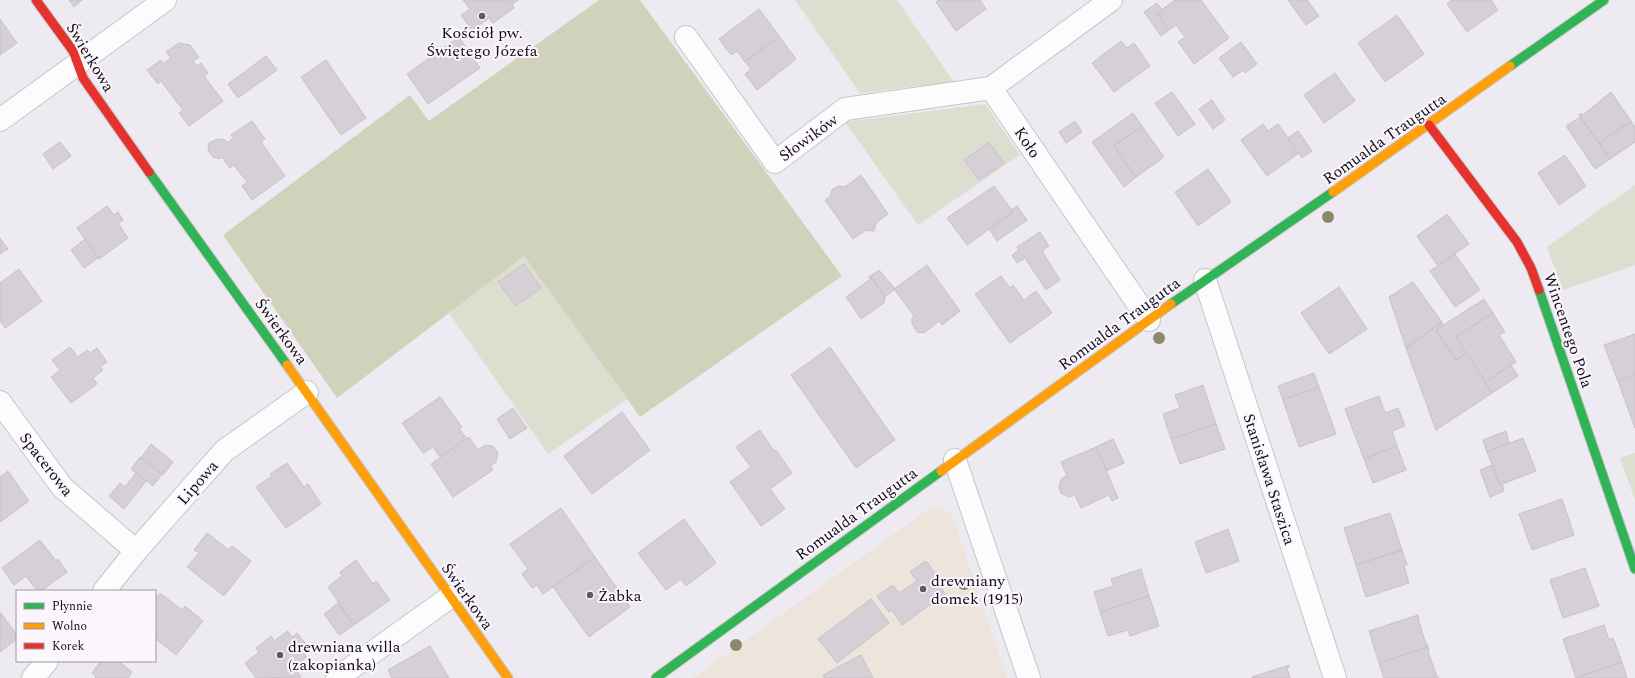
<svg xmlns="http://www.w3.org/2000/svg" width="1635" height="678" viewBox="0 0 1635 678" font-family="Spectral,serif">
<rect width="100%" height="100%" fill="#eeeaf1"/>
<!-- commercial -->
<polygon fill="#ede4dc" points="933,506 952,514 1007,678 693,678"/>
<!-- green -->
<g fill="#ddddd0">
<polygon points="795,0 897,0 954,82 860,93"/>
<polygon points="985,104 1020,155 918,225 845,122"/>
<polygon points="1635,185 1635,265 1563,290 1547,247"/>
<polygon points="524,256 627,399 548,454 449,313"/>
<polygon points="1635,453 1635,500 1620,458"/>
</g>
<!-- forest -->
<polygon fill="#d1d2bb" points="599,0 640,0 842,276 640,417 524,256 337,398 223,235 410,95 429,121"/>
<!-- building -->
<g fill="#d4d0d6" stroke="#c6c2c7">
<polygon points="69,0 82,0 74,7"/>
<polygon points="463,0 518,0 512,4 514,8 493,23 489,18 472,30 461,15 470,9"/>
<polygon points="939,0 980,0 986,9 956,31 936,2"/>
<polygon points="1175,0 1201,0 1229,38 1194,64 1178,42 1185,37 1176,25 1169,30 1157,13"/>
<polygon points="1288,0 1307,0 1319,16 1306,25"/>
<polygon points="1452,0 1491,0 1498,10 1467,32 1447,4"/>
<polygon points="1157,3 1162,10 1157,13 1169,30 1161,36 1144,12"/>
<polygon points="759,9 779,36 745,62 737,51 731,55 719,39"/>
<polygon points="1397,15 1424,54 1385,82 1358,43"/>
<polygon points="0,19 17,43 0,55"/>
<polygon points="779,36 796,59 757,90 745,74 751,69 745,62"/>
<polygon points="459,37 480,68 428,104 407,74"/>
<polygon points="1121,41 1127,48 1134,43 1150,66 1114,92 1092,63"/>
<polygon points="1241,42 1257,64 1245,73 1243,70 1233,77 1219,58"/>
<polygon points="179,43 190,45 199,57 193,61 197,66 201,63 208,73 204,76 223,101 189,126 179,113 183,110 161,81 158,84 147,70 161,60 163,64 171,58 166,52"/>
<polygon points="266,56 277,70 238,98 228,84"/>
<polygon points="326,60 366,118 341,135 301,77"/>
<polygon points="1335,73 1355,101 1324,123 1304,95"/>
<polygon points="1172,92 1195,124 1178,136 1155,103"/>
<polygon points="1611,92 1631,121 1599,143 1579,115 1581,113 1583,115"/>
<polygon points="1212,100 1225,120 1213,129 1199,109"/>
<polygon points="1133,113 1142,126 1114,146 1136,177 1124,187 1092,142"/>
<polygon points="1580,117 1610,159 1595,169 1566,126"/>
<polygon points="252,121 265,139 261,142 285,176 252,200 242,186 247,182 234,165 230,168 222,157 220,159 213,157 208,150 209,143 217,139 225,140 227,143 233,138 231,135"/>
<polygon points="1075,121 1082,132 1066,143 1059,132"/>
<polygon points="1631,121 1635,127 1635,142 1610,159 1599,143"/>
<polygon points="1263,124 1268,131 1278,124 1299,153 1267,176 1241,140"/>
<polygon points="1142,126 1164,157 1136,177 1114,146"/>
<polygon points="1298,131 1312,151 1302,158 1288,138"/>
<polygon points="60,142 71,156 53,169 43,154"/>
<polygon points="989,142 1004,163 979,180 964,160"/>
<polygon points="1565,155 1586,186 1559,205 1538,173"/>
<polygon points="1208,169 1231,202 1198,226 1175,192"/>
<polygon points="861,175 888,214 876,223 874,231 866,230 853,239 825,200 830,197 832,190 838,186 845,187"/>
<polygon points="994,186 1013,212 967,245 947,218"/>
<polygon points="107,206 114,215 118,212 123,220 118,223 128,238 99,259 77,228"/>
<polygon points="1017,206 1027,220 997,241 989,229 1013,212 1011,210"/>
<polygon points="1447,214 1469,244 1438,266 1417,236"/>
<polygon points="1040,232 1049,246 1042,251 1060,280 1046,290 1025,258 1017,263 1012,255 1019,250 1017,247"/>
<polygon points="0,238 8,249 0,254"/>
<polygon points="85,239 98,258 84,268 71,250"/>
<polygon points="1455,254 1480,290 1455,307 1430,271"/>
<polygon points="524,264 541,288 516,306 498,282"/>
<polygon points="927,265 960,311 942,325 939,321 924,333 917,332 912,323 912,318 914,316 894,289"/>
<polygon points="19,269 42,301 5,328 0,321 0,283"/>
<polygon points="879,270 895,289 885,297 872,278 870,279 869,277"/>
<polygon points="1001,276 1010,288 1013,285 1024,300 1036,291 1052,313 1010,343 975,294"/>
<polygon points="872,278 885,297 884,303 861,319 846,297"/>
<polygon points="1413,282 1442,322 1406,348 1389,297"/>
<polygon points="1339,287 1367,329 1329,354 1301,313"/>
<polygon points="1484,299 1493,313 1456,337 1467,353 1456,360 1436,330"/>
<polygon points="1493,313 1505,332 1499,335 1516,362 1485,382 1456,337"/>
<polygon points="1442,322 1443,325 1436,330 1456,360 1467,353 1492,393 1436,430 1406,348"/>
<polygon points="1635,334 1635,374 1618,381 1604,345"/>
<polygon points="70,347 78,357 87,350 90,353 97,348 107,362 100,367 103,370 93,378 97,384 71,403 51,377 60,370 52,360"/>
<polygon points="830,347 895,440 856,468 791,375"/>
<polygon points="1511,365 1518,376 1492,393 1485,382"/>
<polygon points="1314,373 1319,387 1283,400 1278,386"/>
<polygon points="1635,374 1635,428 1618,381"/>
<polygon points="1203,385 1216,424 1171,439 1163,414 1180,408 1175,395"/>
<polygon points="1319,387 1336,434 1299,447 1283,400"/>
<polygon points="1379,396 1385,413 1398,408 1405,426 1392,431 1397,446 1364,459 1345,409"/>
<polygon points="440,397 462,427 459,429 467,439 440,457 433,447 423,453 402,423"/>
<polygon points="513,408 527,428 510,439 497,419"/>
<polygon points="622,412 650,450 592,494 564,456"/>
<polygon points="1216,424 1225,449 1180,464 1171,439"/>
<polygon points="760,430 774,451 776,450 792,473 770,489 785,509 761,526 730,482 751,467 736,447"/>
<polygon points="1506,431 1509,443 1487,452 1483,440"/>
<polygon points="469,437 478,450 485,445 493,446 498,453 496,462 490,466 493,470 453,497 431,464"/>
<polygon points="1523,438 1536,471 1500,485 1487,452"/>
<polygon points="1113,439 1124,463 1106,471 1096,447"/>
<polygon points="151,444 173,462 163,475 141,458"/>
<polygon points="1397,446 1406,470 1373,483 1364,459"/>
<polygon points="1096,447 1118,498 1112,501 1109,495 1081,508 1075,495 1069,497 1061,493 1059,487 1061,479 1067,476 1061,462"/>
<polygon points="140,457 162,474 153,486 131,469"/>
<polygon points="287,463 304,487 308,484 321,504 286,528 256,487 272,476 270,474"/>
<polygon points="1492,465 1500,485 1502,484 1504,491 1490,497 1480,470"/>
<polygon points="8,471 29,501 0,522 0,477"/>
<polygon points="136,473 146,481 124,509 109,496 120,483 125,487"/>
<polygon points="1562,499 1574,535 1532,550 1519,514"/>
<polygon points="561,508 595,557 543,594 537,585 532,588 522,574 528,569 510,544"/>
<polygon points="1390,513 1402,550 1356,565 1344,528"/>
<polygon points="684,519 716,563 686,586 681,579 666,590 638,553"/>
<polygon points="1228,529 1239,561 1206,573 1195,542"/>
<polygon points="207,533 229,550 232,546 251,561 224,596 187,567 199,553 194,550"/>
<polygon points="40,540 56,561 58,559 67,572 41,591 37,591 26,576 14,585 2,568"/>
<polygon points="1402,550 1407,565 1404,566 1409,583 1366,597 1356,565"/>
<polygon points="595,557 630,607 589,637 553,587"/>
<polygon points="356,560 373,584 376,581 390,600 354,625 328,587 342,576 340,572"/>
<polygon points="926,561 938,577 935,579 945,594 902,625 892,610 889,612 877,596 893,585 899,593 917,581 910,572"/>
<polygon points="1585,568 1599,606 1563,618 1550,580"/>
<polygon points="1141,569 1149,596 1100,612 1094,592 1113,586 1111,579"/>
<polygon points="160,593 182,610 185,606 203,621 176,655 155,638 155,600"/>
<polygon points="1149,596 1159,626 1130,636 1128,630 1108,636 1100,612"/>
<polygon points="871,599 889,623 837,663 818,639"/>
<polygon points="338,603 354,625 339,635 324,614"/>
<polygon points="0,612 17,635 17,639 0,652"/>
<polygon points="1418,615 1419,619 1418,619 1426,644 1427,644 1428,647 1379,663 1369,631"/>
<polygon points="1604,625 1609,640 1613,638 1622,662 1576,678 1563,639"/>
<polygon points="288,631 292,637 297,633 308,647 302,651 306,657 294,667 301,677 256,678 245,663 259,652 256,648 271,636 274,641"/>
<polygon points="430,646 449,678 392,678 388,670"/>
<polygon points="1428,647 1429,650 1428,651 1437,677 1439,678 1384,678 1379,663"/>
<polygon points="861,655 873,678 825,678 823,675"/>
<polygon points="101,661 118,661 132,672 128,678 95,678 96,677 92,673"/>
<polygon points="1622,662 1627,678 1576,678"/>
<polygon points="1289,665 1289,667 1287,668 1290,678 1252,678 1252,677"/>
</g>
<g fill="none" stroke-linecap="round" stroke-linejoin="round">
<defs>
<g id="street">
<polyline points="1111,0 991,88 1149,320"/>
<polyline points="686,37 775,162 845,109 991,88"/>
<polyline points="0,120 165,0"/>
<polyline points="1205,280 1335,678"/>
<polyline points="0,402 62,487 136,551"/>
<polyline points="955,460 1029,678"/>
<polyline points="104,591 136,551 224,451 307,392"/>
<polyline points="33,678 47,661"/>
<polyline points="337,678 450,597"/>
</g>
<g id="fast">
<polyline points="1510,66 1604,0"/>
<polyline points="149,172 287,365"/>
<polyline points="1539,290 1635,569"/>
<polyline points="1171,304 1333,192"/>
<polyline points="656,678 941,471"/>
</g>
<g id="slow">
<polyline points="1333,192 1510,66"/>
<polyline points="287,365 508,678"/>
<polyline points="941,471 1171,304"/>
</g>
<g id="jam">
<polyline points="36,0 73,51 83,78 149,172"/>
<polyline points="1429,125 1517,242 1531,268 1539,290"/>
</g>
</defs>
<!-- street casing -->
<use href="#street" stroke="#c7c5ca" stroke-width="24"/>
<!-- fast casing -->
<use href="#fast" stroke="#c7c5ca" stroke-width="11"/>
<!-- slow casing -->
<use href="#slow" stroke="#c7c5ca" stroke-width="11"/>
<!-- jam casing -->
<use href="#jam" stroke="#c7c5ca" stroke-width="11"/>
<!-- street -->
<use href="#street" stroke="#fcfcfd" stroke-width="22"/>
<!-- fast -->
<use href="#fast" stroke="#30b455" stroke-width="9"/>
<!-- slow -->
<use href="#slow" stroke="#ff9f0a" stroke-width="9"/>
<!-- jam -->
<use href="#jam" stroke="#e5322d" stroke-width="9"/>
</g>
<!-- trees -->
<g fill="#8a896c">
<circle cx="1328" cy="217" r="6"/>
<circle cx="1159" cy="338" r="6"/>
<circle cx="964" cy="584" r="6"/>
<circle cx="736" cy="645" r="6"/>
</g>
<!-- markers -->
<g fill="#5e5b60" stroke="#fbf6fe" stroke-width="1.5">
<circle cx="482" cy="16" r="4"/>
<circle cx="923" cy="589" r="4"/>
<circle cx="590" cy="595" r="4"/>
<circle cx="280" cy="655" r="4"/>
</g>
<g text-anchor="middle" stroke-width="4" stroke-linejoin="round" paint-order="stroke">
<!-- poi labels -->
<g font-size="16" fill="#100e12" stroke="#fbf6fe" text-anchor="start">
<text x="482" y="38" text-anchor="middle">Kościół pw.<tspan x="482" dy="18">Świętego Józefa</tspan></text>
<text x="931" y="586">drewniany<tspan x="931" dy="18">domek (1915)</tspan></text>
<text x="598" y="601">Żabka</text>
<text x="288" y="652">drewniana willa<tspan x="288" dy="18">(zakopianka)</tspan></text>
</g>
<!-- street labels -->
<g font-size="16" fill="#100e12" stroke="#fbf6fe">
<text transform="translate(91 57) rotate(59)" y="6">Świerkowa</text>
<text transform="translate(808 137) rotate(-36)" y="6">Słowików</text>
<text transform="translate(1384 138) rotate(-35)" y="6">Romualda Traugutta</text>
<text transform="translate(1028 142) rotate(56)" y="6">Koło</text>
<text transform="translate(1119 323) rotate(-36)" y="6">Romualda Traugutta</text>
<text transform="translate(1569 330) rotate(71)" y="6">Wincentego Pola</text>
<text transform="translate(282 331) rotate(54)" y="6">Świerkowa</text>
<text transform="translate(47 464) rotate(52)" y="6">Spacerowa</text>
<text transform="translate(1270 479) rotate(72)" y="6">Stanisława Staszica</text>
<text transform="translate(197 482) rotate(-49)" y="6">Lipowa</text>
<text transform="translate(856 513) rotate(-36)" y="6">Romualda Traugutta</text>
<text transform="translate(468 596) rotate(55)" y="6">Świerkowa</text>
</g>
</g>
<!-- legend -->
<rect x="16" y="590" width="140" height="72" fill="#fbf6fe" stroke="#9d99a0"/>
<rect x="24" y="603" width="20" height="6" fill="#30b455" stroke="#9d99a0"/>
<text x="52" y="610" font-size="12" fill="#100e12">Płynnie</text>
<rect x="24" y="623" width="20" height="6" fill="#ff9f0a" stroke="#9d99a0"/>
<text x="52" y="630" font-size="12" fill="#100e12">Wolno</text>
<rect x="24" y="643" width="20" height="6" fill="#e5322d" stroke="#9d99a0"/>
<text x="52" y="650" font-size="12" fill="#100e12">Korek</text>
</svg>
